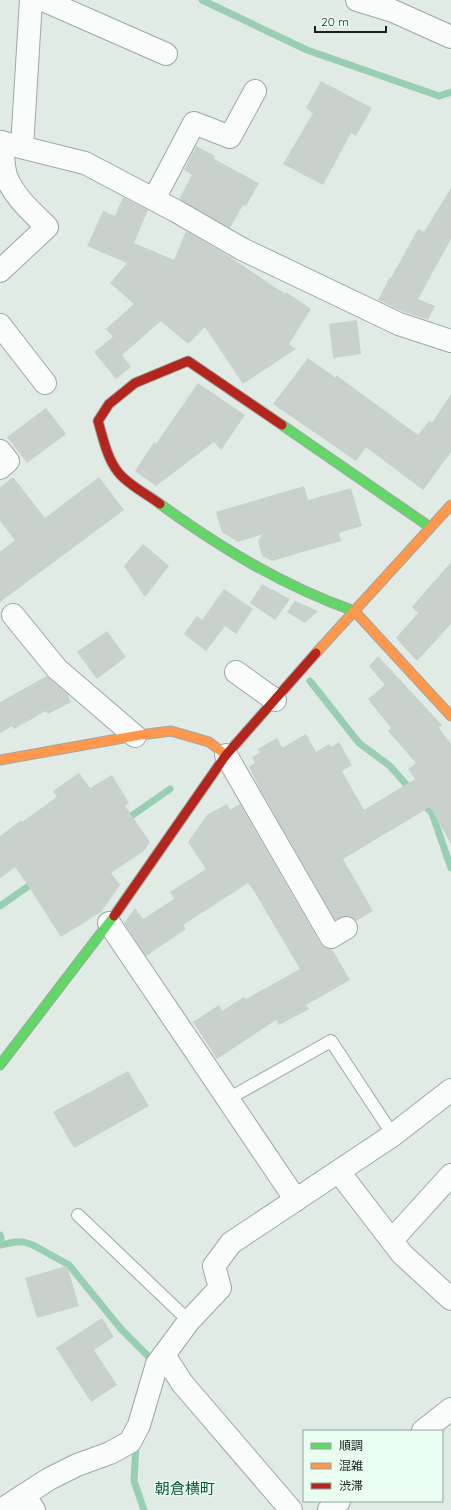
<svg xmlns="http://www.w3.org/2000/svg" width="451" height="1510" viewBox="0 0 451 1510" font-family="Quicksand,'Noto Sans JP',sans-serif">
<rect width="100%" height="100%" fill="#e0ebe5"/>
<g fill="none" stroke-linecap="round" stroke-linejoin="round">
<!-- stream -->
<g stroke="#98ceb2" stroke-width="7">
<polyline points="202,0 307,50 439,96 451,92"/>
<polyline points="310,681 359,743 390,766 411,790"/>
<polyline points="422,803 432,813 451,868"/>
<polyline points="124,821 170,789"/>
<polyline points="0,906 36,881"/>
<polyline points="0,1235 1,1238"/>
<polyline points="0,1245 15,1242 24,1242 33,1245 69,1265 121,1329 152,1360"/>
<polyline points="138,1442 136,1445 134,1481 144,1510"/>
</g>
</g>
<!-- building -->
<g fill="#c8d1cc">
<polygon points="321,81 372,108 356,136 351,133 323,185 283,164 313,113 306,108"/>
<polygon points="196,146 215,156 214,159 259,183 246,206 243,205 230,228 179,199 192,175 184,170"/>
<polygon points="451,188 451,239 418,299 435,306 428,320 404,312 378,300 390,277 391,278 418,229 424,232"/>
<polygon points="123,197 148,210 134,243 174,260 186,231 227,255 285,294 286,292 311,309 289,344 296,349 243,384 205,327 188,344 161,321 122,355 131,367 116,379 94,352 113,337 106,329 134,304 110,283 127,263 87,246 103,211 115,216"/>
<polygon points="357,320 361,354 333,358 329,324"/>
<polygon points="308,358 336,378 336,375 418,435 429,421 432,423 451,394 451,452 423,490 366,447 356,461 273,404"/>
<polygon points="198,383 245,415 221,450 214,442 156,486 135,471 154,442 156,444"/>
<polygon points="46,408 66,434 27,463 7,437"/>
<polygon points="13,477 45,518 99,477 124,510 0,602 0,552 15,540 0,521 0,488"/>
<polygon points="304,486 308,500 351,488 362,526 339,533 341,541 272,561 262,556 258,541 263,534 238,542 222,532 216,512"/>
<polygon points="143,544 169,566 145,597 124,566"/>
<polygon points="451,562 451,624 417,661 396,638 418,613 412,607"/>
<polygon points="262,584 290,599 275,620 250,603"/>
<polygon points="224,589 253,609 236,634 225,626 206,651 184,634 197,616 202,620"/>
<polygon points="295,601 318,611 305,623 287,612"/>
<polygon points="107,631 126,657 97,679 77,652"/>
<polygon points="378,656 442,725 439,728 451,744 451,844 430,807 343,859 373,911 356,921 352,917 346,916 335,920 261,791 249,767 255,763 252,757 260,753 258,749 277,738 282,748 306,734 316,752 329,744 331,747 339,742 352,765 342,771 364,810 415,779 408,769 416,763 388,731 391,728 368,699 385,685 369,666"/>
<polygon points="47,676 67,694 71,702 48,714 46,711 14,729 12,726 0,733 0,702"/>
<polygon points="79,773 90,788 112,775 129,803 125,806 150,842 144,851 111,873 120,885 101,912 61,937 27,884 15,867 0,878 0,836 21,820 22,822 57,797 53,791"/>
<polygon points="227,804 230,810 240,804 320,943 325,948 332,949 350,980 306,1005 309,1009 279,1025 276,1020 217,1059 193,1022 219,1005 222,1011 244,997 246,999 300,969 254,891 248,883 183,925 186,929 146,956 124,923 135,908 143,919 174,899 170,892 206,869 188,842 207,815"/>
<polygon points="128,1071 149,1106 74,1148 53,1112"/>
<polygon points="67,1266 79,1306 37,1318 25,1278"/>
<polygon points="102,1318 114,1337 94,1350 117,1385 91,1402 56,1348"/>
</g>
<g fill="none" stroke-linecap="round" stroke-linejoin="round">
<defs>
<g id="lane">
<polyline points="228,1099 331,1041 393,1135"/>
<polyline points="78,1215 189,1321"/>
</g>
<g id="street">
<polyline points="43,0 166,54"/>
<polyline points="357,0 393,11 451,37"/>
<polyline points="0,142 85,163 176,211 242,249 399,324 451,341"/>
<polyline points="22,147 31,0"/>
<polyline points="154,199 194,123 230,137 255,91"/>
<path d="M0,271L47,227C32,212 14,197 6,176C3,165 3,153 2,142"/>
<polyline points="0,325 45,383"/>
<polyline points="0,451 8,461 0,468"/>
<polyline points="13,615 57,669 135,736"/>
<polyline points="236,672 275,700"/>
<polyline points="226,755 331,937 346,928"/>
<polyline points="109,923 296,1200"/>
<polyline points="339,1172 402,1254 451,1299"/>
<polyline points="392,1240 451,1175"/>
<polyline points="164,1355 182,1383 291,1510"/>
<polyline points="423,1431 451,1409"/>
<polyline points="24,1495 34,1510"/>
<polyline points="1,1510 49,1479 77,1465 110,1453 130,1442 139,1425 157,1364 189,1321 220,1288 214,1266 231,1243 393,1135 451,1090"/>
<polyline points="329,1510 339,1501"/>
</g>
<g id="fast">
<polyline points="282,425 430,527"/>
<path d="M160,504C221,548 283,586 354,611L358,615"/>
<polyline points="0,1065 114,916"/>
</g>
<g id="slow">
<polyline points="358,615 451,716"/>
<polyline points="316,653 451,505"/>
<polyline points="0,760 140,735 171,731 209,742 226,755"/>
</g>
<g id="jam">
<path d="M160,504C147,494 128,485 118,472C107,458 103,438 98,421L109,404L135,383L188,361L282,425"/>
<polyline points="114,916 226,755 316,653"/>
</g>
</defs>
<!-- lane casing -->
<use href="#lane" stroke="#9fa7a2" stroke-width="14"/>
<!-- street casing -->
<use href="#street" stroke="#9fa7a2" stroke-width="24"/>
<!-- fast casing -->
<use href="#fast" stroke="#9fa7a2" stroke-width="11"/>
<!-- slow casing -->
<use href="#slow" stroke="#9fa7a2" stroke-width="11"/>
<!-- jam casing -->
<use href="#jam" stroke="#9fa7a2" stroke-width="11"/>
<!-- lane -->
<use href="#lane" stroke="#fafcfb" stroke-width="12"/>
<!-- street -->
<use href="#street" stroke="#fafcfb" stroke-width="22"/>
<!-- fast -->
<use href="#fast" stroke="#63d668" stroke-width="9"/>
<!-- slow -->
<use href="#slow" stroke="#ff974d" stroke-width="9"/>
<!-- jam -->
<use href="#jam" stroke="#b3261e" stroke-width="9"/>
</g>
<g text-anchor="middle" stroke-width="3" stroke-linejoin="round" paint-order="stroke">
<!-- quarter labels -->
<g font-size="15" fill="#0f5236" stroke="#e9fdf1">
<text x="185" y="1494">朝倉横町</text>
</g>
</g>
<!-- legend -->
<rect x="303" y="1430" width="140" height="72" fill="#e9fdf1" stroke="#96a59c"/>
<rect x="311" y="1443" width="20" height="6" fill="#63d668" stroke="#96a59c"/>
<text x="339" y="1450" font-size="12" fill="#1a211d">順調</text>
<rect x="311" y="1463" width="20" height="6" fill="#ff974d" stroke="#96a59c"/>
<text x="339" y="1470" font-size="12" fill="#1a211d">混雑</text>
<rect x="311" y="1483" width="20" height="6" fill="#b3261e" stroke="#96a59c"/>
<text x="339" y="1490" font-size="12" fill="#1a211d">渋滞</text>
<!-- scale -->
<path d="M315 26v6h71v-6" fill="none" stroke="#1a211d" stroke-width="2"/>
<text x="321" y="26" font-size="12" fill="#1a211d" stroke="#e9fdf1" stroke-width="3" paint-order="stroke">20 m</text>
</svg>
